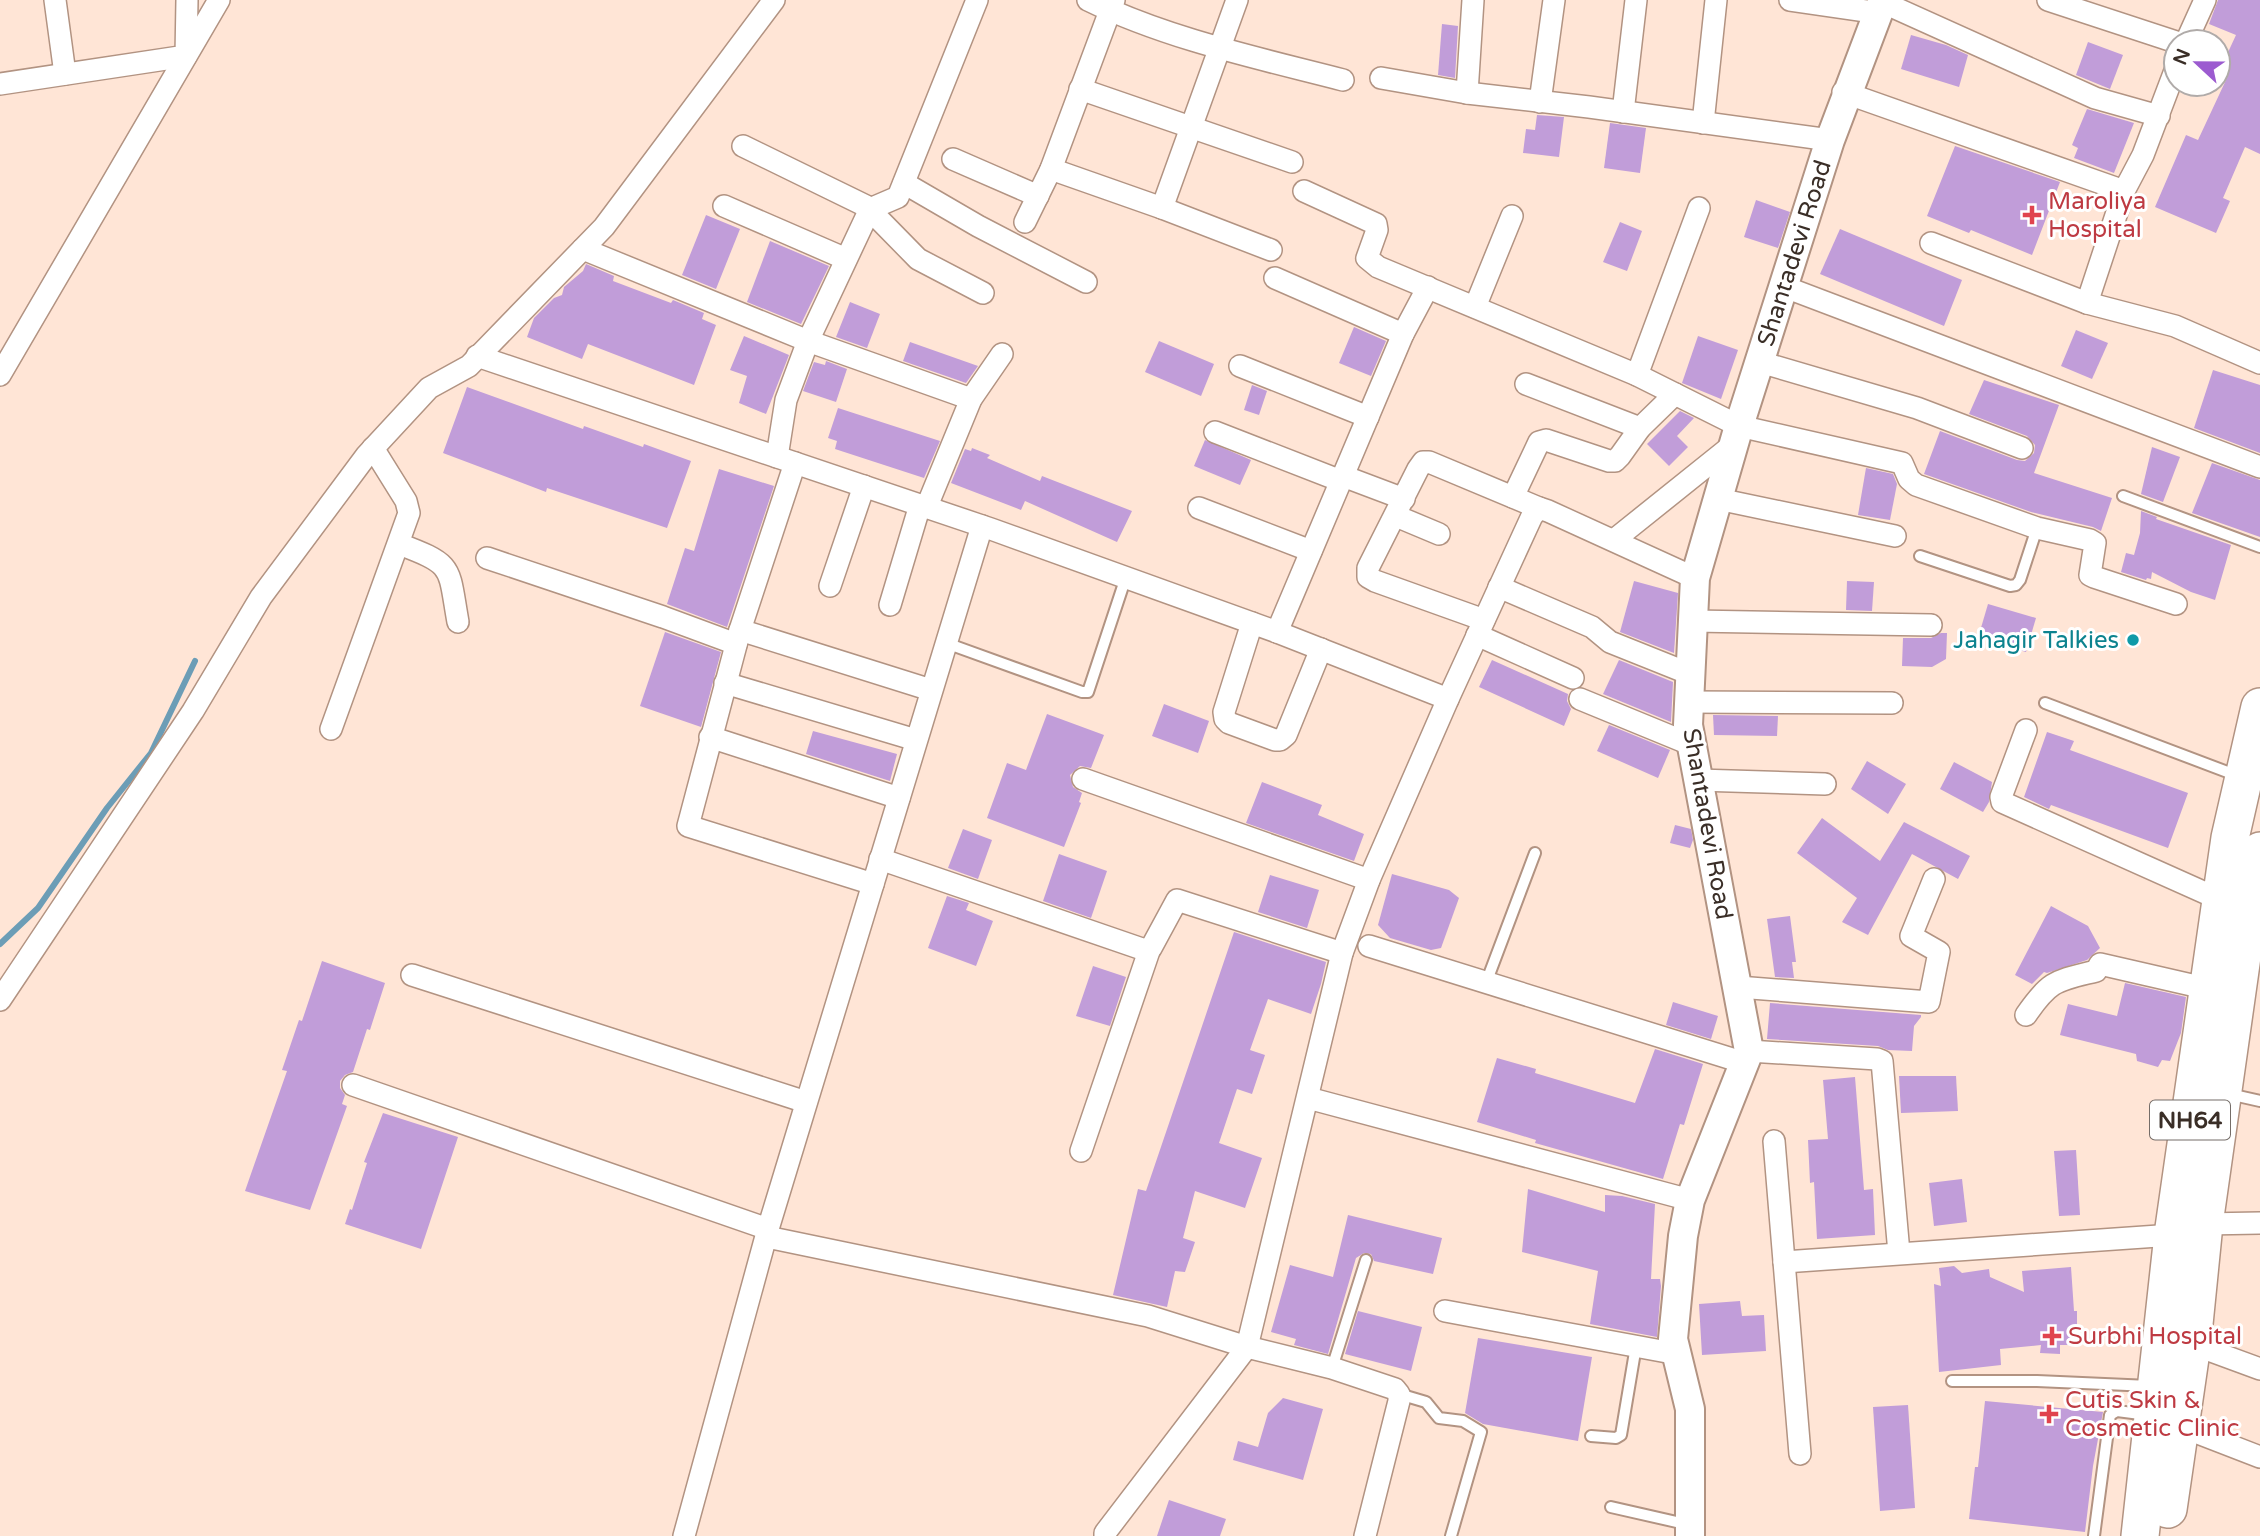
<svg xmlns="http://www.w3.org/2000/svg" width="2260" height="1536" viewBox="0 0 2260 1536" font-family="'Varela Round',sans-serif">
<rect width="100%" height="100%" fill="#ffe5d6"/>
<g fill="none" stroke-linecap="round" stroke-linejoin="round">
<!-- stream -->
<polyline stroke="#6c9db6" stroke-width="6" points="0,944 38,908 107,808 151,753 195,661"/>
</g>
<!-- building -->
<g fill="#c19dd9">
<polygon points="2218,0 2260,0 2260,154 2245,147 2223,198 2230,201 2216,233 2155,207 2186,135 2198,140 2226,80 2218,74 2236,35 2209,24"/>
<polygon points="1442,24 1458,26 1455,78 1438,75"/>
<polygon points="1911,35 1946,45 1968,55 1959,87 1901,69"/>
<polygon points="2088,42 2123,55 2110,89 2076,75"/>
<polygon points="2087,109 2134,123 2114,173 2074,158 2078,148 2072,145"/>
<polygon points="1537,115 1564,117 1559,157 1523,153 1526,129 1535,130"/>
<polygon points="1610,123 1646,128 1640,173 1604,168"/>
<polygon points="1955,146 2060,182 2032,255 1971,230 1969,233 1927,216"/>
<polygon points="1756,200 1790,212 1778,248 1744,237"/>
<polygon points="706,215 740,229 716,289 682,275"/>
<polygon points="1620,222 1642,231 1627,271 1603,262"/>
<polygon points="1840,229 1962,280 1944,326 1820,274"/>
<polygon points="770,241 829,266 801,324 747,302"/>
<polygon points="586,264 614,276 613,281 671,303 673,300 704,313 702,319 716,325 694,385 588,344 582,359 527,337 534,318 554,298 562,295 564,287 583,271"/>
<polygon points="850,302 880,314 867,348 836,337"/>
<polygon points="1354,327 1386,341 1371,376 1339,363"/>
<polygon points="2076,330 2108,343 2092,379 2061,366"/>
<polygon points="744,336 789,355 766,414 739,403 747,376 730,370"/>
<polygon points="1698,336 1738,350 1721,399 1682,383"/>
<polygon points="1159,341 1214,364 1201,396 1145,372"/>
<polygon points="910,342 978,366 966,383 903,361"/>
<polygon points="826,361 847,369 836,402 803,391 814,362 825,365"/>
<polygon points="2213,370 2260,385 2260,453 2194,428"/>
<polygon points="1984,380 2059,405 2034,473 2112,498 2101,531 2093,527 2031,512 1924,474 1940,431 2017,460 2025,461 2034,453 2035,445 2027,436 1969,414"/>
<polygon points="1252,385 1267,391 1259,415 1244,410"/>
<polygon points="467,387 583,429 584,426 643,447 644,444 691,461 667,528 547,488 546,492 443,453"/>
<polygon points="838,408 940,441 924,478 835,449 837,441 828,438"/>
<polygon points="1680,411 1694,418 1677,436 1688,447 1669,466 1647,444"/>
<polygon points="1205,440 1251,460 1240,485 1194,466"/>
<polygon points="2152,447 2180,457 2163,502 2141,494"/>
<polygon points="972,448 990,455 987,458 1040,481 1042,476 1132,511 1117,542 1025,501 1021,510 951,483 965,449 971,451"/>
<polygon points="2212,463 2260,480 2260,537 2192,513"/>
<polygon points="1866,468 1893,474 1897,484 1890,520 1858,515"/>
<polygon points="719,469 774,486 727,627 667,604 685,548 694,551"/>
<polygon points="2141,511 2157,517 2156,519 2231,545 2215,600 2191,592 2152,572 2151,579 2147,578 2146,580 2121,572 2126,553 2134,555 2140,533"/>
<polygon points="1634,581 1678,593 1674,653 1620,632"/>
<polygon points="1847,581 1874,582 1872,611 1846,610"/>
<polygon points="1988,604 2036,618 2026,652 1978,638"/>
<polygon points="665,632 721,652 701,727 640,706"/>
<polygon points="1941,633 1947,633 1946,659 1932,667 1902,666 1903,638 1931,638"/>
<polygon points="1492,660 1568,694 1567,701 1571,709 1564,726 1479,687"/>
<polygon points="1619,660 1673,682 1671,722 1603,694"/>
<polygon points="1164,704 1209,721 1198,753 1152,736"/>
<polygon points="1047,714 1104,735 1091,768 1080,766 1070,775 1073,787 1082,793 1079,802 1081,803 1064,847 987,818 1007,763 1026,770"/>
<polygon points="1713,715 1778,716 1777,736 1714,735"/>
<polygon points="1609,725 1670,750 1658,778 1597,751"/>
<polygon points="813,731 897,754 890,781 806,754"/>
<polygon points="2047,732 2074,741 2070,750 2188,793 2168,848 2051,805 2049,809 2024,797"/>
<polygon points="1867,761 1906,784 1888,814 1851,789"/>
<polygon points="1954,762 1992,782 1989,802 1983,812 1940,789"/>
<polygon points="1262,782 1322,805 1318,815 1364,834 1354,861 1246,823"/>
<polygon points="1822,818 1880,861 1904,822 1970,856 1958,879 1912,854 1868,935 1842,922 1857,898 1797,853"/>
<polygon points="1675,825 1691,829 1693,840 1690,848 1670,843"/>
<polygon points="963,829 992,840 978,879 948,868"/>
<polygon points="1059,854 1107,871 1091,918 1043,901"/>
<polygon points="1392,874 1449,890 1459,898 1441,948 1431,950 1390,938 1378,925"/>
<polygon points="1270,875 1319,890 1307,928 1258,912"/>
<polygon points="947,896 969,903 966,910 993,921 976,966 928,948"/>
<polygon points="2051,906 2088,926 2100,948 2087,960 2047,973 2044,972 2032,984 2015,975"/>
<polygon points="1790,916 1796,962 1792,962 1794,978 1775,977 1767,919"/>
<polygon points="1234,932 1326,962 1321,984 1311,1014 1268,999 1250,1050 1265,1055 1252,1094 1237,1089 1219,1143 1262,1158 1245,1208 1195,1191 1183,1238 1195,1242 1185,1272 1175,1271 1167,1307 1113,1295 1138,1189 1146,1191"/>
<polygon points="322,961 385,983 370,1030 367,1029 353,1072 345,1075 340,1081 340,1088 345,1095 342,1104 347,1106 310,1210 245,1191 287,1071 282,1070 299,1020 302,1021"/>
<polygon points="1093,966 1126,977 1110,1026 1076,1016"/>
<polygon points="2125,983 2186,997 2181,1033 2170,1061 2162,1060 2158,1067 2137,1061 2136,1054 2060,1035 2068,1004 2117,1016"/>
<polygon points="1673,1002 1718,1016 1711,1039 1666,1025"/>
<polygon points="1770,1003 1921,1015 1921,1017 1914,1026 1912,1051 1888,1050 1878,1046 1767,1039"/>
<polygon points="1655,1049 1703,1064 1684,1125 1680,1124 1663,1179 1535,1143 1536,1140 1477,1122 1497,1058 1536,1069 1535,1073 1635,1103"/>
<polygon points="1899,1076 1956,1076 1958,1111 1901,1113"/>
<polygon points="1855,1077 1864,1190 1873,1189 1875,1235 1817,1239 1814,1182 1810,1183 1808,1140 1828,1139 1823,1080"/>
<polygon points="383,1113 458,1137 421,1249 345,1224 350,1209 352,1210 367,1163 364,1162"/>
<polygon points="2076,1150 2080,1215 2059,1216 2054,1151"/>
<polygon points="1962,1179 1967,1222 1934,1226 1929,1183"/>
<polygon points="1528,1189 1605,1212 1605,1195 1622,1196 1655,1204 1651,1279 1660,1279 1661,1286 1657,1337 1590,1324 1598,1271 1522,1252"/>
<polygon points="1348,1215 1442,1238 1433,1274 1374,1261 1371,1254 1364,1253 1356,1258 1328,1354 1294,1345 1296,1339 1271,1332 1290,1265 1333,1277"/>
<polygon points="1954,1266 1962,1273 1989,1269 1990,1277 2024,1292 2022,1271 2071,1267 2074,1311 2077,1311 2077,1328 2073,1328 2073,1345 2060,1345 2060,1354 2040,1353 2041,1345 2000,1349 2001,1365 1939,1372 1934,1284 1941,1286 1939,1268"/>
<polygon points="1740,1301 1742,1316 1764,1315 1766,1351 1702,1355 1699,1304"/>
<polygon points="1358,1311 1422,1327 1411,1371 1345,1354"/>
<polygon points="1478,1338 1592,1357 1578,1441 1483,1424 1465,1413"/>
<polygon points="1283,1398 1323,1409 1303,1480 1233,1460 1238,1441 1258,1447 1268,1413"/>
<polygon points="1985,1401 2103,1412 2093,1466 2085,1532 1969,1519 1975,1467 1978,1467"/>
<polygon points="1908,1405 1915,1508 1880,1511 1873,1407"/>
<polygon points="1169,1500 1226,1519 1220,1536 1157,1536"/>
</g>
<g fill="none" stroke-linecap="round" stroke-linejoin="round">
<defs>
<g id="lane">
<polyline points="2123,496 2260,547"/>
<polyline points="1920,556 2010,586 2016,585 2020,580 2037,528"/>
<polyline points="946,643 1082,692 1088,692 1126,577"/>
<polyline points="2045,703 2238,776"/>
<polyline points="1486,983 1535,853"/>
<polyline points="2229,1094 2260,1101"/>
<polyline points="1332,1368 1366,1260"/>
<polyline points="1952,1381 2037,1381 2150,1386"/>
<polyline points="1399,1394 1426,1402 1439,1418 1463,1421 1481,1432 1451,1536"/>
<polyline points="1591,1436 1616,1438 1621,1435 1636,1346"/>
<polyline points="1611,1507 1690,1525"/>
<polyline points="2094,1536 2110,1415 2117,1411 2148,1415"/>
</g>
<g id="street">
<polyline points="55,0 65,74"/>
<path d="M1088,0C1168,39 1258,58 1343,80"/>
<polyline points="1790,0 1880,13"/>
<polyline points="2048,0 2176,42"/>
<polyline points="1882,2 2095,98 2159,116"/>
<polyline points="2186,42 2205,0"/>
<polyline points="1381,78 1467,93 1589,107 1830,140"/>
<polyline points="0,84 186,56 187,0"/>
<polyline points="1080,89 1292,162"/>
<polyline points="1843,92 2124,191"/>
<polyline points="1467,93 1473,0"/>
<polyline points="1540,102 1554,0"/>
<polyline points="1623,112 1636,0"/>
<polyline points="1703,123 1716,0"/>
<polyline points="743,146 866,206 918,259 983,293"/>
<polyline points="953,159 1038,196"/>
<polyline points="1051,169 1162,208 1271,250"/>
<polyline points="904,183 978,226 1086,282"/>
<polyline points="1304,191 1376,224 1377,230 1367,258 1378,267 1637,375 1739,426 1902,463 1909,479 1916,485 2037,528 2090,540 2095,543 2090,575 2094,577 2176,604"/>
<polyline points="724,206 846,259"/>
<polyline points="1162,208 1237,0"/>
<polyline points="1025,222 1051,169 1114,0"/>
<polyline points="1931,243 2087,303 2175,326 2260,363"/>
<polyline points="583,249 808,341 971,399"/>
<polyline points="1275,278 1403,334"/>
<polyline points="1785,287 2260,467"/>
<polyline points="2087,303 2124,191 2143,155 2176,68"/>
<polyline points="1475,307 1512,216"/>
<polyline points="477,356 991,529 1277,632 1448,699"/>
<polyline points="1760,362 1917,408 2022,448"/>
<polyline points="1240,366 1368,417"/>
<polyline points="0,375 219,0"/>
<polyline points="1637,375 1699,208"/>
<polyline points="1526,384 1640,428"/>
<polyline points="1215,432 1341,481"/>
<polyline points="777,457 786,400 808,341 870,209 898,197 977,0"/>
<polyline points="795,463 740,630 688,826 873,884"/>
<polyline points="1343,476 1404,499"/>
<polyline points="1513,497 1539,442 1546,440 1609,461 1615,461 1620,456 1640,428 1675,394"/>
<polyline points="1718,499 1895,536"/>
<polyline points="927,506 971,399 1002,354"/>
<polyline points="1199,508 1311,551"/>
<polyline points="1396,516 1439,534"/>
<polyline points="1614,540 1735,443"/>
<path d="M399,544C455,565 448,566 458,622"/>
<polyline points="487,558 663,617 736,644"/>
<polyline points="830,586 864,486"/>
<polyline points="1499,587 1592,627 1610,642 1690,674"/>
<polyline points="890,605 920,505"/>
<polyline points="1484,620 1375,581 1368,577 1368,568 1418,469 1423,462 1429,462 1539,508"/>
<polyline points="1693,621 1931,625"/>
<polyline points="1252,623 1224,712 1225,719 1229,723 1275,740 1280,740 1286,735 1321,649"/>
<polyline points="740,630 931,690"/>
<polyline points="1277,632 1403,334 1428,287"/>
<polyline points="1477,635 1573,678"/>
<polyline points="725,683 916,740"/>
<polyline points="1580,699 1692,745"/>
<polyline points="1689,702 1892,703"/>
<polyline points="331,729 409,513 406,501 373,448"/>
<polyline points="2026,730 2001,797 2002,802 2221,900"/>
<polyline points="710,737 899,798"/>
<polyline points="1083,779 1369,880"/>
<polyline points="1698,780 1825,784"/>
<polyline points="880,859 1145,950 1151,948 1177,900 1342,953"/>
<polyline points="1369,946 1745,1063"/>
<polyline points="412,975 806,1102"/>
<polyline points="1738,987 1929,1002 1939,952 1911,936 1934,879"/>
<polyline points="0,1000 193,711 261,597 366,456 429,388 469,366 604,227 774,0"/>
<path d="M2026,1015C2050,980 2056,981 2096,971L2100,964L2209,989"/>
<polyline points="1749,1051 1877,1059 1882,1061 1899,1253"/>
<polyline points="353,1085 768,1229"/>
<polyline points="1308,1098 1690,1200"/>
<polyline points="1774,1141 1800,1454"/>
<polyline points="1081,1151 1149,951"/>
<polyline points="767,1237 1148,1316 1247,1347 1332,1368 1395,1389 1399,1394 1399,1401 1365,1536"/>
<polyline points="1784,1262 2173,1235 2204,1224 2260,1223"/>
<polyline points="1445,1311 1678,1354"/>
<polyline points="2192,1344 2260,1369"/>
<polyline points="2172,1423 2260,1457"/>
<polyline points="684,1536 768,1229 982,526"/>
<polyline points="1105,1536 1105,1533 1247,1347 1342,953 1369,880 1448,699 1532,516 1539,508 1548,511 1695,578"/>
</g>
<g id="secondary">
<path id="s1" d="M1690,1536V1409L1673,1339L1683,1236L1690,1200L1749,1051L1688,725L1695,578L1739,426L1830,140L1883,0"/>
</g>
<g id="highway">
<polyline points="2168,1509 2192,1344 2204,1224 2243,949 2260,851"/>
<polyline points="2140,1536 2173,1235 2230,838 2260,707"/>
</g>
</defs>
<!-- lane casing -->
<use href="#lane" stroke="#b29382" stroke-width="14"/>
<!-- street casing -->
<use href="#street" stroke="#b29382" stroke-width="24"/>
<!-- secondary casing -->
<use href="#secondary" stroke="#b29382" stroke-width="32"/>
<!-- highway casing -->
<use href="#highway" stroke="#b29382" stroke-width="40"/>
<!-- lane -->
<use href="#lane" stroke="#fff" stroke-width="10"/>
<!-- street -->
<use href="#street" stroke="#fff" stroke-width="21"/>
<!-- secondary -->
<use href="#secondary" stroke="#fff" stroke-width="28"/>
<!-- highway -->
<use href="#highway" stroke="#fff" stroke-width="37"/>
</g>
<!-- markers -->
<g fill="#e0444e" stroke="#fff" stroke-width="2.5">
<path d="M2028.5 204.5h7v7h7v7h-7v7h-7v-7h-7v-7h7z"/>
<path d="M2048.5 1325.5h7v7h7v7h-7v7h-7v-7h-7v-7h7z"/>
<path d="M2045.5 1403.5h7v7h7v7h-7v7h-7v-7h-7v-7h7z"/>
</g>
<circle fill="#0f9aa8" stroke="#fff" stroke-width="2.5" cx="2133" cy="640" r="7"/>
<g text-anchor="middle" stroke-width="6" stroke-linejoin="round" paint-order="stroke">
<!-- shield labels -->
<rect fill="#fff" stroke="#756d68" stroke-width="2" x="2150" y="1100.5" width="80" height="39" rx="5"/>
<g font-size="23" font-weight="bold" fill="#3a2e27">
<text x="2190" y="1128">NH64</text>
</g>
<!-- health labels -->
<g font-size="24" fill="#be3a42" stroke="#fff" text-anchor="start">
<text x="2048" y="209">Maroliya<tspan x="2048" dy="28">Hospital</tspan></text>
<text x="2068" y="1344">Surbhi Hospital</text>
<text x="2065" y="1408">Cutis Skin &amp;<tspan x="2065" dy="28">Cosmetic Clinic</tspan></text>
</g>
<!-- street labels -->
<g font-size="24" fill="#3a2e27" stroke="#fff">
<text dy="8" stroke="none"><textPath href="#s1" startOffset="1318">Shantadevi Road</textPath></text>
<text transform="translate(1708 824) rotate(80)" y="8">Shantadevi Road</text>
</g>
<!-- culture labels -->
<g font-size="24" fill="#0d838f" stroke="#fff" text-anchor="end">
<text x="2119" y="648">Jahagir Talkies</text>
</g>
</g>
<!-- north arrow -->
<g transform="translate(2197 63) rotate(292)"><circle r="33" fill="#ffffff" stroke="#b0aba9" stroke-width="2"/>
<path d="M0-5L12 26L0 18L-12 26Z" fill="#9c5bd0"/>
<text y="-10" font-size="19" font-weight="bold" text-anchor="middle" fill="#3a2e27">N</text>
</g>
</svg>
